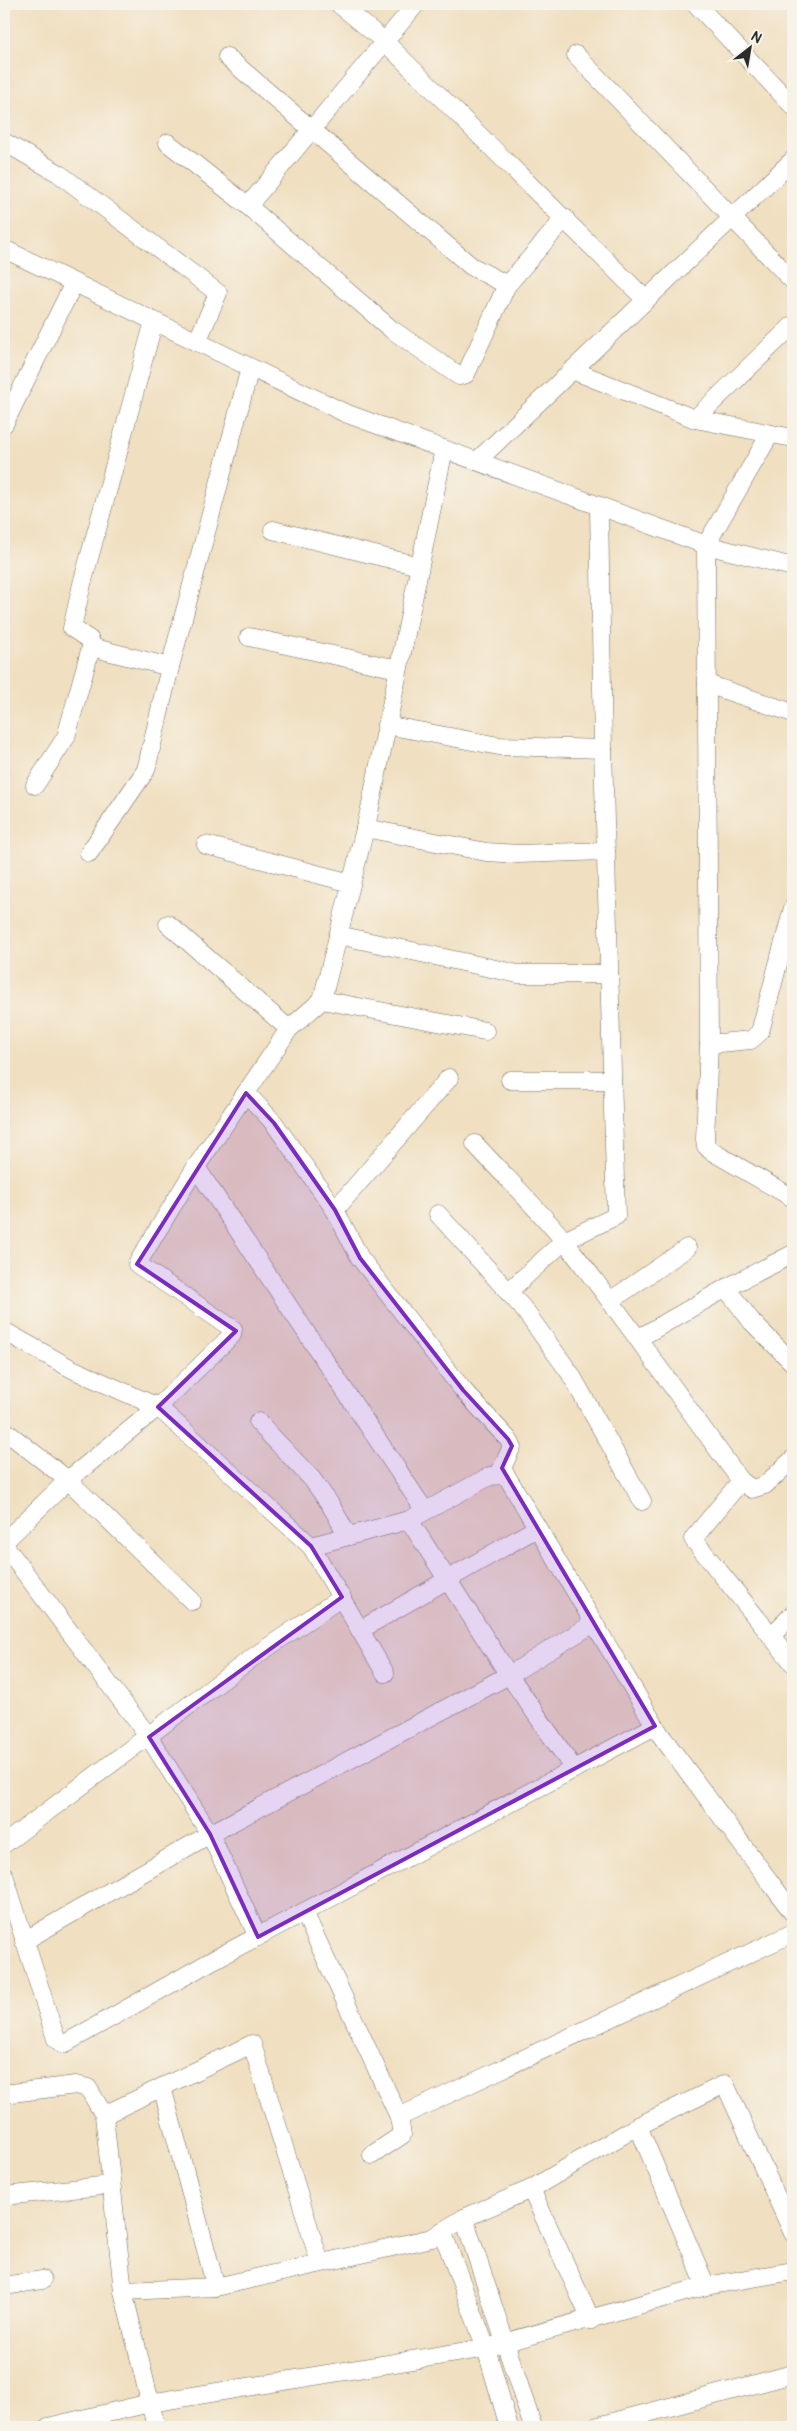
<svg xmlns="http://www.w3.org/2000/svg" width="797" height="2431" viewBox="0 0 797 2431" font-family="Pangolin,sans-serif">
<rect width="100%" height="100%" fill="#f7f3e8"/>
<filter id="ink" filterUnits="userSpaceOnUse"><feTurbulence type="fractalNoise" baseFrequency=".02" numOctaves="2"/><feDisplacementMap in="SourceGraphic" scale="10" xChannelSelector="R" yChannelSelector="G"/><feConvolveMatrix kernelMatrix="1 2 1 2 8 2 1 2 1" color-interpolation-filters="sRGB"/></filter>
<filter id="wash" filterUnits="userSpaceOnUse"><feTurbulence type="fractalNoise" baseFrequency=".0096" numOctaves="4" result="noise"/><feDisplacementMap in="SourceGraphic" scale="20" xChannelSelector="R" yChannelSelector="G"/><feGaussianBlur stdDeviation="1.12" result="paint"/><feColorMatrix in="noise" values="0 0 0 0 0 0 0 0 0 0 0 0 0 0 0 0 0 1.4 0 .05"/><feComposite in="paint" operator="in"/></filter>
<g filter="url(#wash)">
<rect width="100%" height="100%" fill="#f0dfc0"/>
</g>
<g filter="url(#ink)">
<g fill="none" stroke-linecap="round" stroke-linejoin="round">
<defs>
<g id="street">
<polyline points="339,4 384,41 646,300"/>
<polyline points="696,4 793,106"/>
<polyline points="576,55 793,281"/>
<polyline points="227,57 471,266 507,285 565,218"/>
<polyline points="4,142 58,173 218,293 197,342"/>
<polyline points="168,143 248,206 391,329 459,376 466,374 507,285"/>
<polyline points="248,206 416,4"/>
<polyline points="4,249 345,413 706,545 793,567"/>
<polyline points="572,370 695,419 793,438"/>
<polyline points="695,419 793,325"/>
<polyline points="4,424 74,283"/>
<polyline points="770,434 706,545 709,1044 705,1139 706,1146 711,1151 793,1198"/>
<polyline points="477,461 793,160"/>
<polyline points="273,530 419,566"/>
<polyline points="249,637 398,669"/>
<polyline points="91,647 170,667"/>
<polyline points="707,684 793,713"/>
<polyline points="386,725 499,746 603,749"/>
<polyline points="35,785 66,737 91,647 90,640 72,628 82,584 154,321"/>
<polyline points="365,828 486,852 519,854 606,851"/>
<polyline points="206,845 351,883"/>
<polyline points="89,853 146,770 170,667 250,368"/>
<polyline points="168,924 289,1029"/>
<polyline points="338,935 518,974 609,974"/>
<polyline points="322,1000 485,1031"/>
<polyline points="709,1044 751,1040 760,1032 793,908"/>
<polyline points="510,1080 612,1080"/>
<polyline points="246,1093 274,1123 335,1210 360,1258 463,1390 508,1439 512,1446 499,1475"/>
<path d="M475,1144C505,1177 538,1208 565,1242C627,1320 682,1402 741,1481L752,1489L765,1485L793,1459"/>
<polyline points="196,1167 425,1511"/>
<polyline points="335,1210 449,1078"/>
<polyline points="438,1214 522,1307 570,1373 642,1501"/>
<polyline points="726,1288 752,1322 793,1363"/>
<polyline points="508,1292 564,1241 616,1216 603,749 599,506"/>
<polyline points="610,1301 687,1248"/>
<polyline points="4,1331 72,1369 158,1407 311,1546 409,1520 490,1476 506,1475 660,1734 793,1913"/>
<polyline points="639,1338 726,1288 793,1254"/>
<polyline points="258,1422 312,1479 330,1504 348,1536"/>
<polyline points="4,1430 68,1480 192,1601"/>
<polyline points="741,1481 693,1539 793,1663"/>
<polyline points="409,1520 509,1675 574,1769"/>
<polyline points="4,1542 68,1480 158,1407 232,1335 233,1329 137,1264 196,1167 289,1029 322,1000 369,813 444,449"/>
<polyline points="4,1545 149,1737 210,1834 258,1937"/>
<polyline points="311,1546 385,1673"/>
<polyline points="360,1630 537,1528"/>
<polyline points="772,1635 793,1614"/>
<polyline points="4,1844 252,1658 342,1597"/>
<polyline points="4,1875 56,2039 62,2043 66,2043 215,1959 655,1726"/>
<polyline points="304,1912 399,2117 402,2135 372,2155"/>
<polyline points="24,1941 210,1834 509,1675 594,1623"/>
<polyline points="162,2087 216,2287"/>
<polyline points="4,2094 76,2085 88,2088 104,2115 123,2291 156,2427"/>
<polyline points="104,2115 252,2044 320,2263"/>
<polyline points="399,2117 793,1933"/>
<polyline points="638,2126 706,2286"/>
<polyline points="531,2189 591,2320"/>
<polyline points="4,2196 111,2185"/>
<polyline points="464,2218 533,2427"/>
<polyline points="442,2231 486,2348 509,2427"/>
<polyline points="4,2286 42,2280"/>
<polyline points="123,2291 216,2287 432,2238 464,2218 531,2189 638,2126 725,2084 793,2233"/>
<polyline points="48,2427 150,2403 486,2348 706,2286 793,2271"/>
<polyline points="595,2427 793,2374"/>
</g>
</defs>
<!-- street casing -->
<use href="#street" stroke="#706a5f" stroke-width="19"/>
<!-- street -->
<use href="#street" stroke="#fff" stroke-width="18"/>
</g>
</g>
<!-- marked area -->
<path fill="#7b2cbf" fill-opacity="0.2" stroke="#7b2cbf" stroke-width="4" stroke-linejoin="round" d="M246,1093L274,1123L335,1210L360,1258L463,1390L508,1439L512,1446L502,1468L655,1726L258,1937L210,1834L149,1737L342,1597L311,1546L158,1407L236,1331L137,1264Z"/>
<!-- margin -->
<rect width="797" height="2431" fill="none" stroke="#f7f3e8" stroke-width="20"/>
<!-- north arrow -->
<g transform="translate(750 48) rotate(31)" stroke="#f7f3e8" stroke-width="4" paint-order="stroke">
<path d="M0-4L9 19L0 12L-9 19Z" fill="#2b2b2b"/>
<text y="-8" font-size="14" font-weight="bold" text-anchor="middle" fill="#2b2b2b">N</text>
</g>
</svg>
